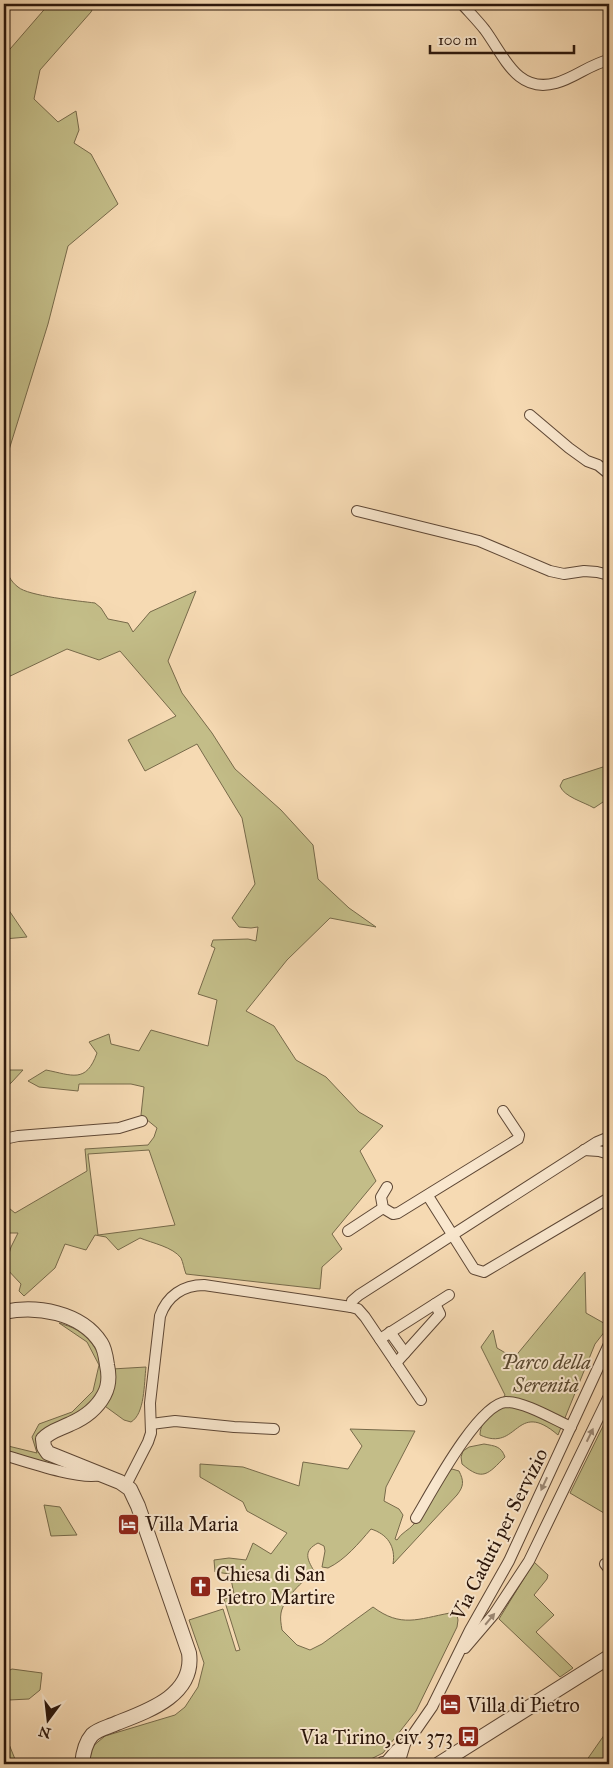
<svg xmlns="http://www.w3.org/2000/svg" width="613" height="1768" viewBox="0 0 613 1768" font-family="'IM FELL Great Primer',serif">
<rect width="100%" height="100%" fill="#f6dab3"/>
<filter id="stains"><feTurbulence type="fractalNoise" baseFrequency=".004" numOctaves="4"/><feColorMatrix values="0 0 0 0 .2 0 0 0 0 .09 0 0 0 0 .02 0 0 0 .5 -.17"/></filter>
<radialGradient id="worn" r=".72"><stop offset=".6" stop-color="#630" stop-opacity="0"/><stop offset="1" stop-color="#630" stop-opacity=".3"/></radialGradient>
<!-- green -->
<g fill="#c3bd88" stroke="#776a4a" fill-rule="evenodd">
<polygon points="49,4 95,4 91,12 40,70 34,99 58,122 76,111 79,130 74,143 91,154 118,204 68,246 48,324 4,466 4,56"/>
<path d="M4,564C7,573 10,581 18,587C28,596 79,601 95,603L101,608L108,619L128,623L133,632L150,612L196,591L168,661L182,693L212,733L235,769L281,810L313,845L318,879L349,908L376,927L330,918L287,960L246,1011L274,1026L296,1060L326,1077L359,1112L383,1126L360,1151L376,1181L332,1234L342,1249L322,1267L320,1289L186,1274C184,1269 183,1262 181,1258C173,1247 152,1243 140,1238L118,1250L106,1237L95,1235L86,1250L65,1244L55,1268L24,1296L19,1291L21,1284L5,1267L11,1247L18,1233H4V1204L15,1213L87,1171L85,1149L148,1145L154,1137L157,1128L141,1115L144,1087L131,1084H79L78,1091L39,1087L28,1081L46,1070C72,1075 86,1084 97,1053L89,1042L109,1034L111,1044L139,1051L151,1030L208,1046L217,1000L198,994L215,948L211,946L213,940L248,939L256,941L258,927L251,928L239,927L232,918L255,884L242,818L197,744L145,771L128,740L176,716L120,651L99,660L67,649L4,679ZM149,1150L175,1225L98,1235L88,1154Z"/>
<path d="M609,765V798L594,808C584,802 564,797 560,786L563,780Z"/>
<polygon points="4,903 27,937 4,939"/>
<polygon points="4,1062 4,1070 23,1070 11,1083 4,1088"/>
<path d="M585,1272L586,1313L609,1326L595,1344L558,1435C515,1398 519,1453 480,1435C480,1419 497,1408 505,1395L481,1347L493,1330L497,1348L514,1358Z"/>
<path d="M59,1323C65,1325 72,1327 77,1330C102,1346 108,1374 97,1399L39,1445L82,1473L4,1451V1445L37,1453L32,1437L39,1424L72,1412L93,1391L99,1365L87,1342Z"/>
<path d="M146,1367C144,1383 145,1414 131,1422L124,1420L102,1404L112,1369Z"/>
<polygon points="609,1414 609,1516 570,1493"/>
<path d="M350,1429L415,1431L386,1487L384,1501L399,1509L403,1515L395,1539L397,1540C401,1533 409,1530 414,1524C427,1506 435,1485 452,1469L459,1471C464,1481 464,1486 457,1495L393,1564C396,1546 387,1534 371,1529C359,1543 345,1560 328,1568L322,1567L325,1551L324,1546L318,1543C303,1551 307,1559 314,1571C303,1582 284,1597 281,1613C280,1618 281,1624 282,1630L297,1645L310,1650L322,1644L373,1607C401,1628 418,1619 450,1613L457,1615L458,1620L457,1627L416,1711L383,1753L367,1761L365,1764H89L92,1747L105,1736L175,1715L185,1707L198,1687L204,1663L189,1620L223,1609L236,1651L240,1650L224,1599L232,1597L234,1594L230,1574L215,1572L214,1560L229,1558L246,1560L253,1543L271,1554L287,1533L247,1511L243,1502L200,1477V1464L243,1467L299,1486L303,1462L348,1469L362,1446Z"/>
<path d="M484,1444C495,1446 501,1446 505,1457C488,1474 483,1482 462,1464L461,1457L463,1451L469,1447Z"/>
<polygon points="44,1505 60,1507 77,1535 51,1536"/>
<polygon points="534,1562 548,1575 547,1579 534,1595 554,1615 536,1632 573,1668 560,1677 499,1619"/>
<polygon points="12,1669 42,1673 40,1690 29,1699 9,1700 4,1705 4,1673"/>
<polygon points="607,1731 609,1733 609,1764 584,1764"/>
<polygon points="4,1732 17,1764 4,1764"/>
</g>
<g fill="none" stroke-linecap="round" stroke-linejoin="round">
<defs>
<g id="minor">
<path d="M462,4C470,13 478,21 485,30C504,56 517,94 556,83C575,78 590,64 609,60"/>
<polyline points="530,415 569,448 587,461 598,465 609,474"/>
<polyline points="357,511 479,541 550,571 564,574 584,571 597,572 609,575"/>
<polyline points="4,1139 18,1136 119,1128 142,1121"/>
<polyline points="584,1150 599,1151 609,1154"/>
<polyline points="387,1187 381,1197 383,1208 393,1214 398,1213 518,1139 519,1135 503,1111"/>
<polyline points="428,1196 474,1269 484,1272 609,1198"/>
<polyline points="348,1231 383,1208"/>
<polyline points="351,1307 352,1301 359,1295 597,1142 609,1137"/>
<polyline points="390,1332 405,1353"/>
<polyline points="380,1339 449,1295"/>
<polyline points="396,1363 440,1314 435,1304"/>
<polyline points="151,1424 175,1421 234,1427 274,1429"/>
<path d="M4,1455C24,1461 82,1481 100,1475"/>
<path d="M126,1485L148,1442L151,1433L150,1403L160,1316C167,1296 183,1285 204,1285L351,1307L358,1309L365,1317L421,1400"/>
<path d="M416,1518C431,1493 478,1404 506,1402C525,1402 553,1419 571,1427"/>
<polyline points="605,1564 609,1569"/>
<polyline points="465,1648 494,1614 529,1561 609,1396"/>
<polyline points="384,1764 396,1750 405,1743 414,1733 432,1707 470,1630 509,1561 609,1344"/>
<polyline points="399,1764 405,1744"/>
</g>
<g id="tertiary">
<path d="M4,1312C36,1305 81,1312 101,1343C105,1349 106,1358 107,1365C109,1374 109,1386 104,1395C97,1408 84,1418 70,1424C60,1429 50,1431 43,1439L44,1447L48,1453L120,1482L130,1489L138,1506L189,1653C195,1695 148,1711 117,1723C109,1727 98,1729 92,1735C85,1743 83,1754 82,1764"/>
<polyline points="383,1764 391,1764"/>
<polyline points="439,1764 609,1657"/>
</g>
</defs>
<!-- minor casing -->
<use href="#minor" stroke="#5e4735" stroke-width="12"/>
<!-- tertiary casing -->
<use href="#tertiary" stroke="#5e4735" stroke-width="16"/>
<!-- minor -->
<use href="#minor" stroke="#f9e7ce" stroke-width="10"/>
<!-- tertiary -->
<use href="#tertiary" stroke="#f9e7ce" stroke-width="14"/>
</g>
<!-- one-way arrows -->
<defs><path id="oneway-solid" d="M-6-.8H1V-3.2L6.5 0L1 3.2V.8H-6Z" transform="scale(1.25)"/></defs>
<g fill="#9c8976">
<use href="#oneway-solid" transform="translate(590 1435) rotate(-64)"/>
<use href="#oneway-solid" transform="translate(544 1484) rotate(115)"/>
<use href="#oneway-solid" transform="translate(490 1619) rotate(-50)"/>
</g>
<!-- icons -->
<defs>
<symbol id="hotel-square" viewBox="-11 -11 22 22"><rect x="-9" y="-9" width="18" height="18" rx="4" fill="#8f2418" stroke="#f9e7ce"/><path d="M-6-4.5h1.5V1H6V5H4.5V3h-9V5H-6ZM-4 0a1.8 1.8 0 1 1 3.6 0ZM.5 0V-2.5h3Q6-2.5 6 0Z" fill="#fff"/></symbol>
<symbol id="church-square" viewBox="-11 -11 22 22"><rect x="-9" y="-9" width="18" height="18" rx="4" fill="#8f2418" stroke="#f9e7ce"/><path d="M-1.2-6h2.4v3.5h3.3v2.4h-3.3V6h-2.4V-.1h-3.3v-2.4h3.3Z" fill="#fff"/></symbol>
<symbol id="bus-square" viewBox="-11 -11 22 22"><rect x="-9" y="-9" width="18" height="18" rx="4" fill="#8f2418" stroke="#f9e7ce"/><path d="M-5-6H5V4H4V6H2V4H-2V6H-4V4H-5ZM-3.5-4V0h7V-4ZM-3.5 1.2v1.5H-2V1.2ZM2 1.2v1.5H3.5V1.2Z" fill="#fff"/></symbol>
</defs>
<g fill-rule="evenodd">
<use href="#hotel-square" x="116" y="1512" width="25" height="25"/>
<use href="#church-square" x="188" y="1574" width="25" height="25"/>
<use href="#hotel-square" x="438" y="1692" width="25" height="25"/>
<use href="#bus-square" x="456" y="1724" width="25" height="25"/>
</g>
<g text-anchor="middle" stroke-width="4" stroke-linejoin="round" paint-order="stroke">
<!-- park labels -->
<g font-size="20" font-style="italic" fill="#594830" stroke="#f9e7ce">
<text x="546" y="1369">Parco della<tspan x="546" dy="23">Serenità</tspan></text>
</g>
<!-- poi labels -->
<g font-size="20" fill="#2b160b" stroke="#f9e7ce" text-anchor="start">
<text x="145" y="1531">Villa Maria</text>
<text x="216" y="1581">Chiesa di San<tspan x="216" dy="23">Pietro Martire</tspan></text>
<text x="467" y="1712">Villa di Pietro</text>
<text x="453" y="1744" text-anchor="end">Via Tirino, civ. 373</text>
</g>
<!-- street labels -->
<g font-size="20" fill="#2b160b" stroke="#f9e7ce">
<text transform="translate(499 1534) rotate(-63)" y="7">Via Caduti per Servizio</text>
</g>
</g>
<!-- margin -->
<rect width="613" height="1768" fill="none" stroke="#f6dab3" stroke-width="20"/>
<rect x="5" y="5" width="603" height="1758" fill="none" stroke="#2b160b" stroke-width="2.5"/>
<rect x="10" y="10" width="593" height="1748" fill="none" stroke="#2b160b"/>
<!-- north arrow -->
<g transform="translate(48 1720) rotate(195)" stroke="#f9e7ce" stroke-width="4" paint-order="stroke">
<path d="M0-4L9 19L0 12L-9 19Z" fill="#2b160b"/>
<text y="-8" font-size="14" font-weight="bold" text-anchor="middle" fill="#2b160b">N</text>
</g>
<!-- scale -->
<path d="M430 45v8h144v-8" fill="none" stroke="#2b160b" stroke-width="2.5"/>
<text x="438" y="45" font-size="15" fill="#2b160b" stroke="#f9e7ce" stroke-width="4" paint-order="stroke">100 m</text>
<rect width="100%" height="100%" filter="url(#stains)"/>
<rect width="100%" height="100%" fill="url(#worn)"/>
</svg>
